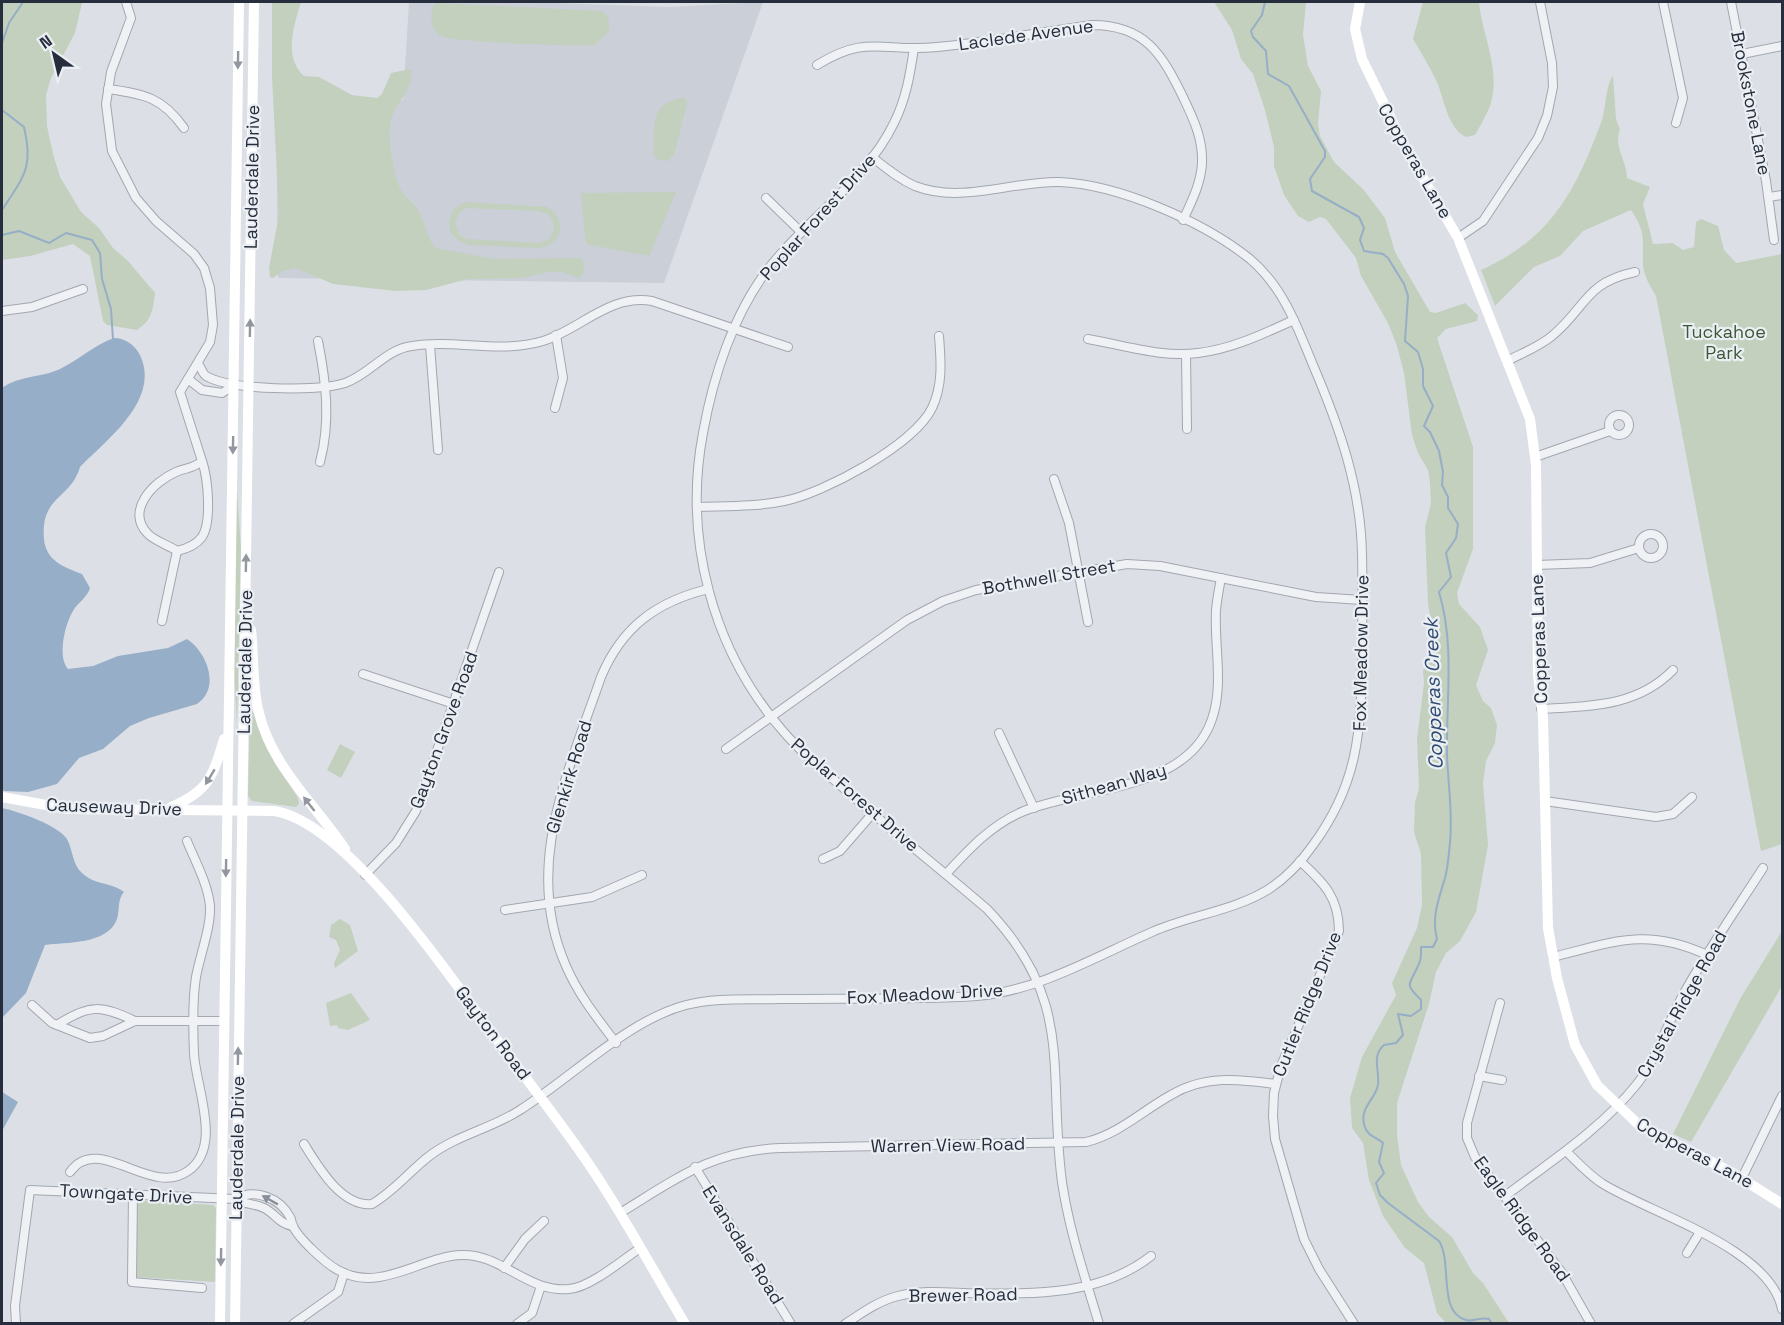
<svg xmlns="http://www.w3.org/2000/svg" width="1784" height="1325" viewBox="0 0 1784 1325" font-family="'Space Grotesk',sans-serif">
<rect width="100%" height="100%" fill="#dce0e6"/>
<!-- built -->
<polygon fill="#cacfd8" points="409,2 525,2 669,7 763,2 664,283 278,278 276,91 403,100"/>
<!-- green -->
<g fill="#c2d0bd" fill-rule="evenodd">
<path d="M2,2L82,3L75,33L51,78L46,95L47,126L53,154L60,177L81,212L99,228L113,248L128,261L155,293C153,310 152,320 137,330L107,325L103,321L90,256L73,244L30,256L2,260Z"/>
<path d="M272,2H301C294,25 283,57 304,76L319,77L352,95L377,98L382,94L391,73L410,69L412,71C409,98 395,102 391,120C387,136 393,180 403,193C407,200 414,203 418,210C425,221 427,239 435,248L495,259L580,258L584,262L583,274L579,278L562,272H549L521,278L468,279L426,290L395,291L333,284L296,268L283,271L273,278L270,277L269,268L279,215L272,77Z"/>
<polygon points="1214,2 1306,2 1303,35 1308,66 1321,91 1318,124 1320,136 1334,162 1363,189 1385,218 1395,252 1430,312 1436,313 1465,303 1478,315 1477,321 1446,329 1437,338 1473,447 1473,549 1457,593 1459,604 1480,627 1488,650 1476,685 1483,701 1491,708 1497,725 1495,743 1486,761 1483,783 1488,845 1476,912 1460,941 1446,953 1436,972 1429,1004 1397,1103 1397,1135 1401,1165 1418,1202 1429,1217 1452,1237 1473,1273 1483,1283 1509,1323 1446,1323 1437,1313 1424,1263 1405,1248 1383,1216 1369,1180 1363,1143 1352,1128 1350,1098 1362,1057 1396,995 1392,983 1417,928 1422,905 1421,854 1414,832 1415,802 1419,789 1417,739 1424,683 1423,671 1434,636 1428,604 1425,527 1431,503 1430,483 1428,470 1418,453 1412,435 1404,373 1397,346 1388,323 1361,276 1356,258 1326,219 1320,217 1309,222 1298,216 1284,195 1274,166 1274,147 1265,110 1253,74 1241,59 1232,30"/>
<path d="M1423,2H1479C1482,36 1502,71 1490,106C1486,116 1480,126 1475,135L1466,137C1447,128 1444,97 1436,80C1429,66 1421,52 1413,39Z"/>
<path d="M435,3L601,11L608,16L609,31L595,45C556,46 517,44 478,41C467,40 452,40 441,36C430,31 429,12 435,3Z"/>
<path d="M1613,76L1616,119L1620,130C1613,146 1627,161 1627,178L1650,187L1643,204L1653,244L1673,243L1683,250L1694,247L1696,222L1701,219L1718,226L1724,250L1736,263L1782,254V844L1761,851L1656,296C1650,286 1644,276 1643,265C1642,239 1647,234 1631,210L1583,231L1560,256L1534,267L1495,306L1481,270C1552,238 1576,190 1602,120C1606,107 1606,84 1613,76Z"/>
<path d="M685,98L687,104L674,154L668,161L656,159L654,156C655,127 648,101 685,98Z"/>
<polygon points="676,192 649,256 586,244 581,193"/>
<path d="M466,202L547,207C570,220 561,247 536,248L468,245L459,241L451,233C446,218 452,207 466,202ZM466,208L539,211L548,214L553,221L554,231L547,241L539,243L466,239L459,234L455,223L459,213Z"/>
<polygon points="236,476 241,549 237,723 234,671"/>
<polygon points="250,705 273,759 298,798 299,804 296,807 252,801 248,796"/>
<polygon points="340,744 355,752 341,778 327,770"/>
<polygon points="340,919 350,925 358,951 335,968 334,963 340,950 336,940 329,937 331,925"/>
<polygon points="1782,931 1782,986 1691,1142 1673,1134 1740,999"/>
<polygon points="351,993 370,1020 348,1030 338,1028 337,1025 330,1026 326,1003"/>
<polygon points="136,1200 213,1205 216,1208 215,1282 136,1277"/>
</g>
<!-- water -->
<g fill="#96aec7">
<path d="M114,338C125,338 135,345 140,355C161,400 107,439 80,467C71,499 40,496 44,539C46,561 64,567 82,574L90,588C87,598 78,602 73,611C65,624 57,657 68,669L93,666L118,656L168,648L187,639C207,652 221,688 197,704L149,718L130,726L103,749L79,758L57,784L28,792L4,791L2,789V388C20,375 41,378 60,369C79,360 94,345 114,338Z"/>
<path d="M2,808C17,811 58,825 67,839C73,850 72,864 82,873C94,885 111,882 124,892C117,900 120,909 117,919C108,945 65,942 45,945L26,993L2,1018Z"/>
<polygon points="2,1092 18,1102 2,1131"/>
</g>
<g fill="none" stroke-linecap="round" stroke-linejoin="round">
<!-- stream -->
<g stroke="#96aec7" stroke-width="2">
<path d="M1265,2L1262,15L1251,31L1253,37L1266,51L1268,74L1289,86L1325,151V157L1310,179L1312,191L1359,217L1364,228L1360,240L1364,251L1383,254L1388,258L1404,284L1408,296L1405,341L1418,352L1423,369V386L1433,406L1424,426L1430,432L1439,451L1443,472L1442,485L1448,497V508L1458,524L1456,538L1446,553L1451,577L1439,592C1455,645 1446,700 1447,755C1448,784 1453,813 1450,842C1449,853 1448,867 1445,878C1439,898 1431,918 1437,939L1433,947H1421C1421,954 1422,959 1418,966C1409,986 1404,983 1421,1000V1009L1411,1016L1398,1014L1403,1035L1396,1043L1384,1045C1371,1056 1380,1071 1378,1085C1375,1100 1360,1107 1364,1124C1367,1137 1375,1136 1383,1143L1379,1162L1384,1173L1376,1183L1380,1195L1388,1203L1439,1241C1453,1263 1437,1312 1466,1320C1473,1322 1480,1317 1489,1319L1492,1324"/>
<polyline points="2,43 9,23 23,2"/>
<path d="M2,110L24,127C34,169 23,177 2,210"/>
<polyline points="2,235 19,231 49,243 66,233 92,240 100,253 102,279 111,309 113,340"/>
</g>
<defs>
<g id="street">
<path d="M126,2L131,18L111,72L106,104L112,151L136,198L156,221L194,254L204,268L210,288L213,325L210,342L180,392L202,461C195,468 185,468 176,472C153,482 125,511 148,534C155,541 168,545 177,551L162,621"/>
<polyline points="1663,2 1683,98 1676,123"/>
<polyline points="1731,2 1766,181 1774,240"/>
<path d="M914,48C910,75 906,99 894,123C866,181 807,219 768,269C733,315 713,377 703,433C683,538 712,649 782,730C804,756 830,776 855,798C898,836 943,871 987,909C1076,1002 1047,1069 1062,1182C1069,1230 1085,1277 1099,1324"/>
<polyline points="1742,54 1782,46"/>
<path d="M817,65C869,33 883,53 937,47C989,42 1041,32 1092,25C1145,25 1162,54 1183,97C1193,118 1203,138 1202,163C1201,183 1192,201 1183,220"/>
<path d="M108,89C144,94 162,97 184,128"/>
<polyline points="1769,197 1782,195"/>
<polyline points="766,198 801,232"/>
<polyline points="1458,238 1483,221 1538,138 1547,116 1553,87 1552,63 1540,2"/>
<polyline points="2,311 32,307 83,289"/>
<path d="M1088,339C1123,345 1163,358 1198,353C1232,349 1263,334 1294,320"/>
<path d="M318,341C326,382 331,421 320,462"/>
<polyline points="430,345 438,450"/>
<polyline points="1186,354 1187,429"/>
<path d="M1507,361C1522,353 1539,347 1552,336C1587,307 1584,283 1635,272"/>
<path d="M199,365C201,368 203,374 206,376C230,390 318,392 345,383C369,375 386,349 412,346C455,339 500,354 543,341C581,329 609,294 652,301L788,347"/>
<polyline points="188,379 202,390 222,393 233,386"/>
<polyline points="555,408 563,378 556,335"/>
<circle cx="1619" cy="425" r="10"/>
<polyline points="1535,457 1610,431"/>
<polyline points="1054,479 1069,523 1088,622"/>
<path d="M697,507C726,506 755,507 784,501C824,493 914,445 932,408C943,385 941,361 939,336"/>
<circle cx="1651" cy="546" r="12"/>
<path d="M177,551C186,549 196,545 202,537C212,522 208,478 202,461"/>
<polyline points="1537,565 1590,563 1639,548"/>
<polyline points="363,674 454,704"/>
<path d="M1541,709C1590,706 1637,707 1673,670"/>
<polyline points="999,733 1034,808"/>
<polyline points="726,749 907,620 943,601 976,590 1127,564 1160,566 1316,597 1362,600"/>
<polyline points="1545,801 1656,817 1673,814 1692,797"/>
<polyline points="823,859 840,851 873,813"/>
<path d="M1300,861C1323,882 1339,897 1339,931L1281,1066L1274,1093L1273,1116L1275,1139L1304,1239L1319,1269L1354,1324"/>
<path d="M946,874C969,849 992,824 1024,811C1085,787 1188,791 1212,719C1224,685 1214,645 1216,610C1217,599 1219,589 1221,578"/>
<polyline points="365,875 396,843 416,811 499,572"/>
<polyline points="505,910 592,897 642,875"/>
<path d="M1553,957C1614,942 1646,927 1707,955"/>
<polyline points="1500,1003 1467,1123 1467,1138 1475,1157 1562,1273 1591,1324"/>
<polyline points="32,1005 52,1023 90,1038 103,1036 135,1021 224,1021"/>
<path d="M57,1025C89,1004 101,1005 135,1021"/>
<path d="M616,1043C597,1018 578,994 566,966C522,866 569,771 601,677C622,627 656,602 708,589"/>
<polyline points="1479,1076 1502,1080"/>
<path d="M304,1144C318,1166 341,1207 372,1204C393,1192 409,1172 428,1157C456,1135 491,1129 520,1110C571,1078 628,1020 686,1005C716,997 749,1000 780,999C845,998 912,1000 977,996C1038,991 1097,956 1152,932C1190,915 1234,911 1269,889C1286,878 1301,862 1313,845C1358,784 1361,732 1362,659C1362,624 1363,589 1362,555C1361,487 1339,426 1313,365C1297,326 1283,287 1250,259C1204,222 1118,184 1059,182C1012,181 961,204 915,186C899,179 886,168 872,157"/>
<path d="M1566,1151C1578,1163 1589,1175 1603,1184C1652,1214 1770,1248 1782,1309"/>
<polyline points="695,1167 791,1324"/>
<path d="M70,1172C99,1132 150,1198 188,1171C223,1147 196,1088 194,1054C193,1030 192,1002 196,977C200,955 211,928 210,906C208,884 195,861 187,841"/>
<polyline points="1742,1178 1782,1096"/>
<polyline points="133,1194 132,1282 202,1288"/>
<path d="M1505,1196C1550,1162 1601,1129 1637,1084C1657,1058 1667,1024 1683,995C1707,951 1736,910 1763,868"/>
<path d="M236,1199C255,1188 280,1198 290,1217C292,1220 291,1223 293,1226C298,1238 326,1264 338,1270C380,1294 421,1256 462,1255C502,1254 528,1293 569,1289C589,1288 623,1260 640,1248"/>
<path d="M236,1199C245,1205 254,1203 264,1208C276,1214 279,1224 293,1226"/>
<path d="M620,1213C676,1179 711,1151 780,1148L1086,1142C1119,1134 1142,1111 1171,1095C1204,1075 1239,1079 1275,1084"/>
<polyline points="1687,1253 1700,1232"/>
<polyline points="504,1268 525,1239 544,1221"/>
<polyline points="16,1324 15,1306 30,1190 236,1199"/>
<polyline points="293,1324 338,1292 344,1273"/>
<polyline points="517,1324 532,1313 541,1286"/>
<path d="M845,1324C862,1313 878,1301 898,1296C920,1290 943,1292 966,1293C1029,1294 1099,1297 1151,1256"/>
</g>
</defs>
<!-- street casing -->
<use href="#street" stroke="#a2a7b0" stroke-width="10"/>
<!-- street -->
<use href="#street" stroke="#eff1f5" stroke-width="8"/>
<!-- secondary -->
<g stroke="#fff" stroke-width="10">
<polyline points="1360,2 1355,29 1362,59 1405,147 1458,238 1530,419 1536,465 1538,675 1543,717 1548,928 1557,978 1575,1045 1597,1085 1639,1125 1731,1172 1782,1204"/>
<path d="M251,630C254,656 252,683 258,709C270,765 314,803 345,849"/>
<path d="M2,797L68,809L274,811C343,821 442,965 483,1021C517,1067 553,1112 586,1160C622,1212 652,1269 685,1324"/>
<path d="M171,807C209,791 213,776 224,739"/>
<polyline points="220,1324 239,2"/>
<polyline points="235,1324 254,2"/>
</g>
</g>
<!-- one-way arrows -->
<defs><path id="oneway-solid" d="M-6-.8H1V-3.2L6.5 0L1 3.2V.8H-6Z" transform="scale(1.5)"/></defs>
<g fill="#92969e">
<use href="#oneway-solid" transform="translate(238 60) rotate(91)"/>
<use href="#oneway-solid" transform="translate(250 328) rotate(-89)"/>
<use href="#oneway-solid" transform="translate(233 445) rotate(91)"/>
<use href="#oneway-solid" transform="translate(246 563) rotate(-89)"/>
<use href="#oneway-solid" transform="translate(210 777) rotate(121)"/>
<use href="#oneway-solid" transform="translate(309 804) rotate(-128)"/>
<use href="#oneway-solid" transform="translate(226 868) rotate(91)"/>
<use href="#oneway-solid" transform="translate(238 1056) rotate(-89)"/>
<use href="#oneway-solid" transform="translate(221 1257) rotate(91)"/>
</g>
<use fill="#8a9099" href="#oneway-solid" transform="translate(270 1200) rotate(-151)"/>
<g text-anchor="middle" stroke-width="4.5" stroke-linejoin="round" paint-order="stroke">
<!-- street labels -->
<g font-size="18" fill="#262e3d" stroke="#ebeff4">
<text transform="translate(1026 35) rotate(-8)" y="6">Laclede Avenue</text>
<text transform="translate(1751 103) rotate(79)" y="6">Brookstone Lane</text>
<text transform="translate(1415 161) rotate(60)" y="6">Copperas Lane</text>
<text transform="translate(252 177) rotate(-89)" y="6">Lauderdale Drive</text>
<text transform="translate(818 217) rotate(-48)" y="6">Poplar Forest Drive</text>
<text transform="translate(1049 577) rotate(-10)" y="6">Bothwell Street</text>
<text transform="translate(1539 639) rotate(-92)" y="6">Copperas Lane</text>
<text transform="translate(1361 653) rotate(-89)" y="6">Fox Meadow Drive</text>
<text transform="translate(245 662) rotate(-89)" y="6">Lauderdale Drive</text>
<text transform="translate(444 730) rotate(-70)" y="6">Gayton Grove Road</text>
<text transform="translate(569 777) rotate(-73)" y="6">Glenkirk Road</text>
<text transform="translate(1114 784) rotate(-16)" y="6">Sithean Way</text>
<text transform="translate(855 795) rotate(41)" y="6">Poplar Forest Drive</text>
<text transform="translate(114 807) rotate(2)" y="6">Causeway Drive</text>
<text transform="translate(925 994) rotate(-3)" y="6">Fox Meadow Drive</text>
<text transform="translate(1307 1004) rotate(-68)" y="6">Cutler Ridge Drive</text>
<text transform="translate(1682 1004) rotate(-61)" y="6">Crystal Ridge Road</text>
<text transform="translate(493 1033) rotate(53)" y="6">Gayton Road</text>
<text transform="translate(948 1145) rotate(-1)" y="6">Warren View Road</text>
<text transform="translate(237 1148) rotate(-89)" y="6">Lauderdale Drive</text>
<text transform="translate(1695 1153) rotate(28)" y="6">Copperas Lane</text>
<text transform="translate(126 1194) rotate(3)" y="6">Towngate Drive</text>
<text transform="translate(1522 1219) rotate(54)" y="6">Eagle Ridge Road</text>
<text transform="translate(743 1245) rotate(58)" y="6">Evansdale Road</text>
<text transform="translate(963 1295) rotate(-1)" y="6">Brewer Road</text>
</g>
<!-- park labels -->
<g font-size="18" fill="#3a5833" stroke="#ebeff4">
<text x="1724" y="338">Tuckahoe<tspan x="1724" dy="21">Park</tspan></text>
</g>
<!-- water labels -->
<g font-size="20" font-style="italic" fill="#304c70" stroke="#ebeff4">
<text transform="translate(1433 694) rotate(-92)" y="7">Copperas Creek</text>
</g>
</g>
<!-- border -->
<rect width="1784" height="1325" fill="none" stroke="#262e3d" stroke-width="6"/>
<!-- north arrow -->
<g transform="translate(54 54) rotate(326)" stroke="#ebeff4" stroke-width="4.5" paint-order="stroke">
<path d="M0-4.5L10 22L0 15L-10 22Z" fill="#262e3d"/>
<text y="-9" font-size="16" font-weight="bold" text-anchor="middle" fill="#262e3d">N</text>
</g>
</svg>
